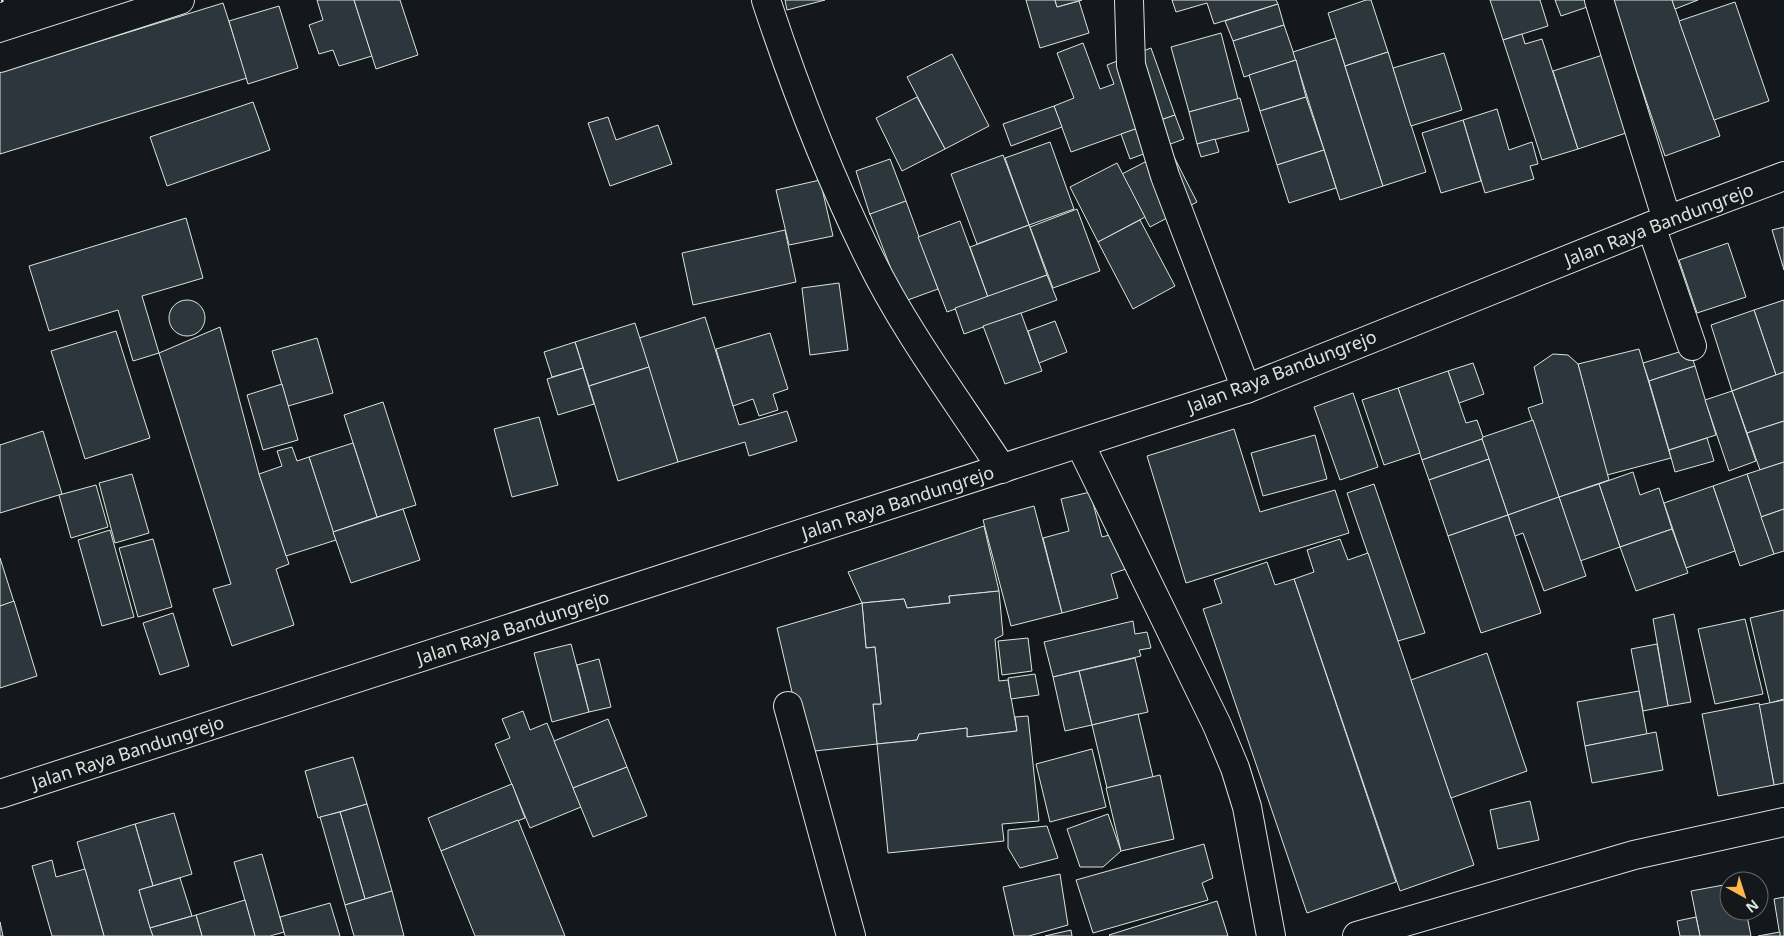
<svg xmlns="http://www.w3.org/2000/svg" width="1784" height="936" viewBox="0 0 1784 936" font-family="'Noto Sans',sans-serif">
<rect width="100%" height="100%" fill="#14181c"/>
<!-- building -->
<g fill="#2c363c" stroke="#d8e6dc">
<polygon points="317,0 354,0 372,56 339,66 333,50 319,54 309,25 323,20"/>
<polygon points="354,0 400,0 418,55 376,69"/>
<polygon points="785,0 825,0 787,10"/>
<polygon points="1026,0 1055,0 1057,7 1079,1 1089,33 1040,48"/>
<polygon points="1055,0 1082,0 1057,7"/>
<polygon points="1172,0 1276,0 1278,4 1214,24 1207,3 1176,12"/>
<polygon points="1366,0 1371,0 1388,52 1345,66 1328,13"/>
<polygon points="1490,0 1540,0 1548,26 1503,40"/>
<polygon points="1555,0 1591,0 1593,5 1561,16"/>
<polygon points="1612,0 1672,0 1720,136 1665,156"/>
<polygon points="1672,0 1698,0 1675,9"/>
<polygon points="1735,2 1769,101 1714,120 1679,21"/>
<polygon points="223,3 247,78 0,154 0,72"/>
<polygon points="1278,4 1284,25 1233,41 1225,21"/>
<polygon points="279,6 298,68 248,84 229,21"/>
<polygon points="1284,25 1296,60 1244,77 1233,41"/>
<polygon points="1221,33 1238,99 1189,112 1171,47"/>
<polygon points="1522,34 1525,44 1542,39 1578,149 1542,160 1503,40"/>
<polygon points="1336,38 1383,186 1340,200 1293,52"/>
<polygon points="1083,43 1100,89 1114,84 1107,65 1151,48 1175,115 1071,152 1054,106 1074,98 1057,53"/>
<polygon points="1388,52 1426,172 1383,186 1345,66"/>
<polygon points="1444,53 1462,110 1411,126 1393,68"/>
<polygon points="1609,53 1635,130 1578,149 1553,71"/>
<polygon points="952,54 989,126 945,149 907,77"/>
<polygon points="1296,60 1306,97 1260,111 1249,75"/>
<polygon points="917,97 945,149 902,171 876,118"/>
<polygon points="1306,97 1324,150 1277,165 1260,111"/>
<polygon points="1240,98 1249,131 1197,144 1189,112"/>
<polygon points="253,102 270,150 167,186 150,137"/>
<polygon points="1054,106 1062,127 1011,146 1003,124"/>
<polygon points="1497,109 1509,150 1532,142 1538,164 1530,166 1534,179 1485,193 1463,120"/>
<polygon points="1175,115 1184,139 1130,159 1121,134"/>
<polygon points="608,117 616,140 658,125 672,164 610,186 588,123"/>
<polygon points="1463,120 1481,181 1441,193 1422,133"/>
<polygon points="1215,139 1219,152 1201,157 1197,144"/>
<polygon points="1050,142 1074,209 1029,225 1005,158"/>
<polygon points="1170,149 1197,202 1150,227 1122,174"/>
<polygon points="1324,150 1336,188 1289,203 1277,165"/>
<polygon points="1003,155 1029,225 977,244 951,174"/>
<polygon points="890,159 906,201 870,215 856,171"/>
<polygon points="1117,163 1145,217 1098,242 1070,187"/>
<polygon points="820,180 833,236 789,245 776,190"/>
<polygon points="906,201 938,289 905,301 896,282 870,214"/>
<polygon points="1077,209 1100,271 1053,288 1030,227"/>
<polygon points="186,218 203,278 142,296 159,353 133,361 118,310 49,331 29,266"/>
<polygon points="1140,220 1175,286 1133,309 1098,242"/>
<polygon points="960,221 988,297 947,312 918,237"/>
<polygon points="1029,225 1047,275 988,297 970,247"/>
<polygon points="1784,227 1784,270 1772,230"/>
<polygon points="785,230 796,282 693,305 682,253"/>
<polygon points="1728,243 1746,297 1697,313 1679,260"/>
<polygon points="1047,275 1057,300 964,334 955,308"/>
<polygon points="839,283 848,350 810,355 802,288"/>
<polygon points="1784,300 1784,372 1776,375 1754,310"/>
<circle cx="187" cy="318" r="18"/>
<polygon points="1754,310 1776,375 1732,391 1711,325"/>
<polygon points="1021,313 1042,371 1005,384 983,326"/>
<polygon points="705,317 739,425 787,411 797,441 749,456 745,442 678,462 639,338"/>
<polygon points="1055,321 1067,352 1039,363 1028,331"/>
<polygon points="635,323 649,367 589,386 575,342"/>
<polygon points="220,327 259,474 289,564 276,569 294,625 232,646 213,589 231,584 159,353"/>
<polygon points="116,331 150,438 85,459 51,351"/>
<polygon points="770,333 788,389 773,394 778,410 759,416 753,399 733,406 716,349"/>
<polygon points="317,338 333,393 288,406 272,351"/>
<polygon points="575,342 583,368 552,377 544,352"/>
<polygon points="1639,349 1671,458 1607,475 1578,364"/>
<polygon points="1689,349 1695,366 1649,381 1643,363"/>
<polygon points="1553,354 1568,355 1578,364 1609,480 1559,497 1528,408 1543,403 1534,367"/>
<polygon points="1473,363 1484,394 1459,403 1448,371"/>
<polygon points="1695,366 1716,435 1669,450 1649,381"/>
<polygon points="649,367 678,462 618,481 589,386"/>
<polygon points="583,368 594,404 558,415 547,379"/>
<polygon points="1448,371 1466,423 1477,420 1483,437 1482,439 1422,460 1398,388"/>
<polygon points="1784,372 1784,421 1747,433 1732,391"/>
<polygon points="282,384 298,440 263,450 247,395"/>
<polygon points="1398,388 1420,453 1384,465 1362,400"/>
<polygon points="1732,391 1756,461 1729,471 1705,400"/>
<polygon points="1353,393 1378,467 1340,480 1314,407"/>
<polygon points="383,402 416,505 377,517 344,415"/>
<polygon points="539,417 558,485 512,497 494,429"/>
<polygon points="1533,420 1559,497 1508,515 1482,439 1483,437"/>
<polygon points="1784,421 1784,462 1760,470 1747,433"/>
<polygon points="1234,429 1260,512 1335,490 1349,533 1186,583 1147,456"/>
<polygon points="43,431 62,494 0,513 0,445"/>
<polygon points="1315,435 1327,479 1263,496 1251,453"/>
<polygon points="1707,438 1714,461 1675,472 1669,450"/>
<polygon points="1482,439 1489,459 1429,480 1422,460"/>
<polygon points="353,443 377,517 333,532 309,457"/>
<polygon points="292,447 297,461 309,457 336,540 286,556 259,474 282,466 277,451"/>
<polygon points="1489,459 1508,515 1448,536 1429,480"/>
<polygon points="1784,462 1784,509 1761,517 1747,474"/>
<polygon points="1633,472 1640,495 1659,488 1672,529 1620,547 1599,484"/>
<polygon points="132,474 149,533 115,543 99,483"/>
<polygon points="1747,474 1774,554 1740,566 1713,486"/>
<polygon points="1374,484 1425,633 1398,641 1347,493"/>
<polygon points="1599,484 1620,547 1580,561 1559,497"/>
<polygon points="96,485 108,527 71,538 59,495"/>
<polygon points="1713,486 1735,551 1686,568 1664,503"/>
<polygon points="1090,492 1102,537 1117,533 1126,569 1111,574 1118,598 1062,613 1043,538 1069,531 1061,499"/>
<polygon points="1559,497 1586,576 1544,591 1523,533 1515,536 1508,515"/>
<polygon points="1034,506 1062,613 1011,626 983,520"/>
<polygon points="403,509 420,560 351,583 333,532"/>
<polygon points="1784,509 1784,551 1774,554 1761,517"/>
<polygon points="1508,515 1541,613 1481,633 1448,536"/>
<polygon points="984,526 999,591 949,596 950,603 907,608 904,599 862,603 848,572"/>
<polygon points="1672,529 1688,573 1636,591 1620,547"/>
<polygon points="110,530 134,617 102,626 78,540"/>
<polygon points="153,539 172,607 138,617 119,548"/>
<polygon points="1340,539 1348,560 1368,553 1474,865 1400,891 1294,579 1314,572 1307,550"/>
<polygon points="0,558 14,602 0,606"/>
<polygon points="1267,562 1275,585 1294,579 1396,882 1307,913 1203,609 1222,603 1214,580"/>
<polygon points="999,591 1003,635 995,639 999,681 1008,680 1017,731 967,737 967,728 919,734 917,740 877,744 873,704 881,704 875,647 866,648 862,603 904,599 907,608 950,603 949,596"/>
<polygon points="14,601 37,676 0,688 0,606"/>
<polygon points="862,603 866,648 875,647 881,704 873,704 877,744 806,752 777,628"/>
<polygon points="1784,610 1784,699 1770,703 1750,618"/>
<polygon points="173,613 189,666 160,675 143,623"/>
<polygon points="1674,614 1691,702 1668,706 1653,619"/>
<polygon points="1745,619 1763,694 1715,704 1698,629"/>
<polygon points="1133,621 1135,634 1147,632 1151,648 1139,650 1141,656 1053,677 1044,642"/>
<polygon points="1028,638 1032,671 1002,675 998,641"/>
<polygon points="571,644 589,712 552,722 534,653"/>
<polygon points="1657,644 1668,706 1643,711 1631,649"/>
<polygon points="1487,653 1527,771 1451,798 1411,680"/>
<polygon points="1135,658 1148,712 1092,725 1079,671"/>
<polygon points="599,659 611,707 589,712 577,665"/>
<polygon points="1079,671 1092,725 1065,731 1053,677"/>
<polygon points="1035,674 1039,695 1011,699 1008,678"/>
<polygon points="1639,691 1647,734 1585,746 1577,702"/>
<polygon points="1784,700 1784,783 1774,785 1759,705"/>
<polygon points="1759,703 1774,785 1718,796 1702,714"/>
<polygon points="523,711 530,730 547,723 581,807 530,828 495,744 510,738 502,719"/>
<polygon points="1138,714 1153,777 1107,788 1092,725"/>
<polygon points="1028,716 1039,821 1002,824 1004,841 888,853 877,744 917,740 919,734 967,728 967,737 1017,731 1015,717"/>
<polygon points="608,719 627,767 573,788 554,741"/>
<polygon points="1656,732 1663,770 1592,783 1585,746"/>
<polygon points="1092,749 1106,807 1050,822 1036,764"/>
<polygon points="353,757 367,804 318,818 305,771"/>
<polygon points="627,767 647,816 593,837 573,788"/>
<polygon points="1160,775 1174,839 1121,851 1106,788"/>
<polygon points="512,784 525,818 441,851 428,818"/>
<polygon points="1530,801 1539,840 1498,849 1490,810"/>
<polygon points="367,804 392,891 365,899 340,812"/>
<polygon points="340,812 365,899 345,905 320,817"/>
<polygon points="174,813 192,874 153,886 135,824"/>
<polygon points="1108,814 1121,851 1103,867 1080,867 1067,829"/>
<polygon points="518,820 565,936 475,936 441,851"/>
<polygon points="135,824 153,886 139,890 153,936 104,936 77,842"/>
<polygon points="1047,826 1058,858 1020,868 1008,848 1008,830"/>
<polygon points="1204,844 1213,878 1202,883 1208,900 1093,933 1076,880"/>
<polygon points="262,854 284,932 270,936 255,936 234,862"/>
<polygon points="52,860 56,877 85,869 104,936 52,936 32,866"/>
<polygon points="1060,874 1068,925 1029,936 1014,936 1003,887"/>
<polygon points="180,878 192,916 150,928 139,890"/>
<polygon points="1729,884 1729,911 1746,911 1751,936 1700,936 1691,891"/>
<polygon points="392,891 404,936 354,936 345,905"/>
<polygon points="1784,897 1784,936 1780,936 1774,899"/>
<polygon points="245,900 255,936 202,936 196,915"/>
<polygon points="1217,901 1228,936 1110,936 1109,935"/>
<polygon points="330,903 340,936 285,936 280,917"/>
<polygon points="196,915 202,936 153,936 150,928"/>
<polygon points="1696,917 1700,936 1680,936 1677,921"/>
<polygon points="0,922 3,936 0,936"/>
<polygon points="1071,930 1072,936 1045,936"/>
<polygon points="1780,932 1780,936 1758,936"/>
</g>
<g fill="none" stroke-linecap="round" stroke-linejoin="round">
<defs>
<g id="minor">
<path d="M766,0C795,88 828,174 869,257C905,331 957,400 1002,469"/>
<polyline points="1129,0 1131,65 1165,176 1246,389"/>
<polyline points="1599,0 1667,220"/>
<polyline points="0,58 180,0"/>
<polyline points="1651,226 1692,346"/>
<polyline points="1080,444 1217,725 1235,768 1247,807 1271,936"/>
<polyline points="788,706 851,936"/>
<polyline points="1357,936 1634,855 1784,822"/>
</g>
<polyline id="primary" points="0,794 1246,389 1651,226 1784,176"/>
</defs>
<!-- minor casing -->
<use href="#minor" stroke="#d8e6dc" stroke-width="30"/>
<!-- primary casing -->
<use href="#primary" stroke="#d8e6dc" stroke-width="30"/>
<!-- minor -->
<use href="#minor" stroke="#14181c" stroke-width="28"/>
<!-- primary -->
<use href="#primary" stroke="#14181c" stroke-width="28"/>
<defs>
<polyline id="rail" points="0,0 1,0"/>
</defs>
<!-- rail casing -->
<use href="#rail" stroke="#d8e6dc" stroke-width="5.5"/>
<!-- rail -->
<use href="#rail" stroke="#14181c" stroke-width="4" stroke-dasharray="11" stroke-linecap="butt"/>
</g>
<g text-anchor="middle" stroke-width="4" stroke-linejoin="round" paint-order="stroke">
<!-- street labels -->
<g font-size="18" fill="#d8e6dc" stroke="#14181c">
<text transform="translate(1659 225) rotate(-21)" y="6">Jalan Raya Bandungrejo</text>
<text transform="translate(1282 372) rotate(-21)" y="6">Jalan Raya Bandungrejo</text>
<text transform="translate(898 503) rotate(-18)" y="6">Jalan Raya Bandungrejo</text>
<text transform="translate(513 628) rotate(-18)" y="6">Jalan Raya Bandungrejo</text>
<text transform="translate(128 753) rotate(-18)" y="6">Jalan Raya Bandungrejo</text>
</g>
</g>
<!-- north arrow -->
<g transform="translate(1744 896) rotate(141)"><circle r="24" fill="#14181c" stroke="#626a69"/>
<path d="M0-4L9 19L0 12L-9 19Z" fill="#ffb74d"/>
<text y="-8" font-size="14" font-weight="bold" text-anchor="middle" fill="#d8e6dc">N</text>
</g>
</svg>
